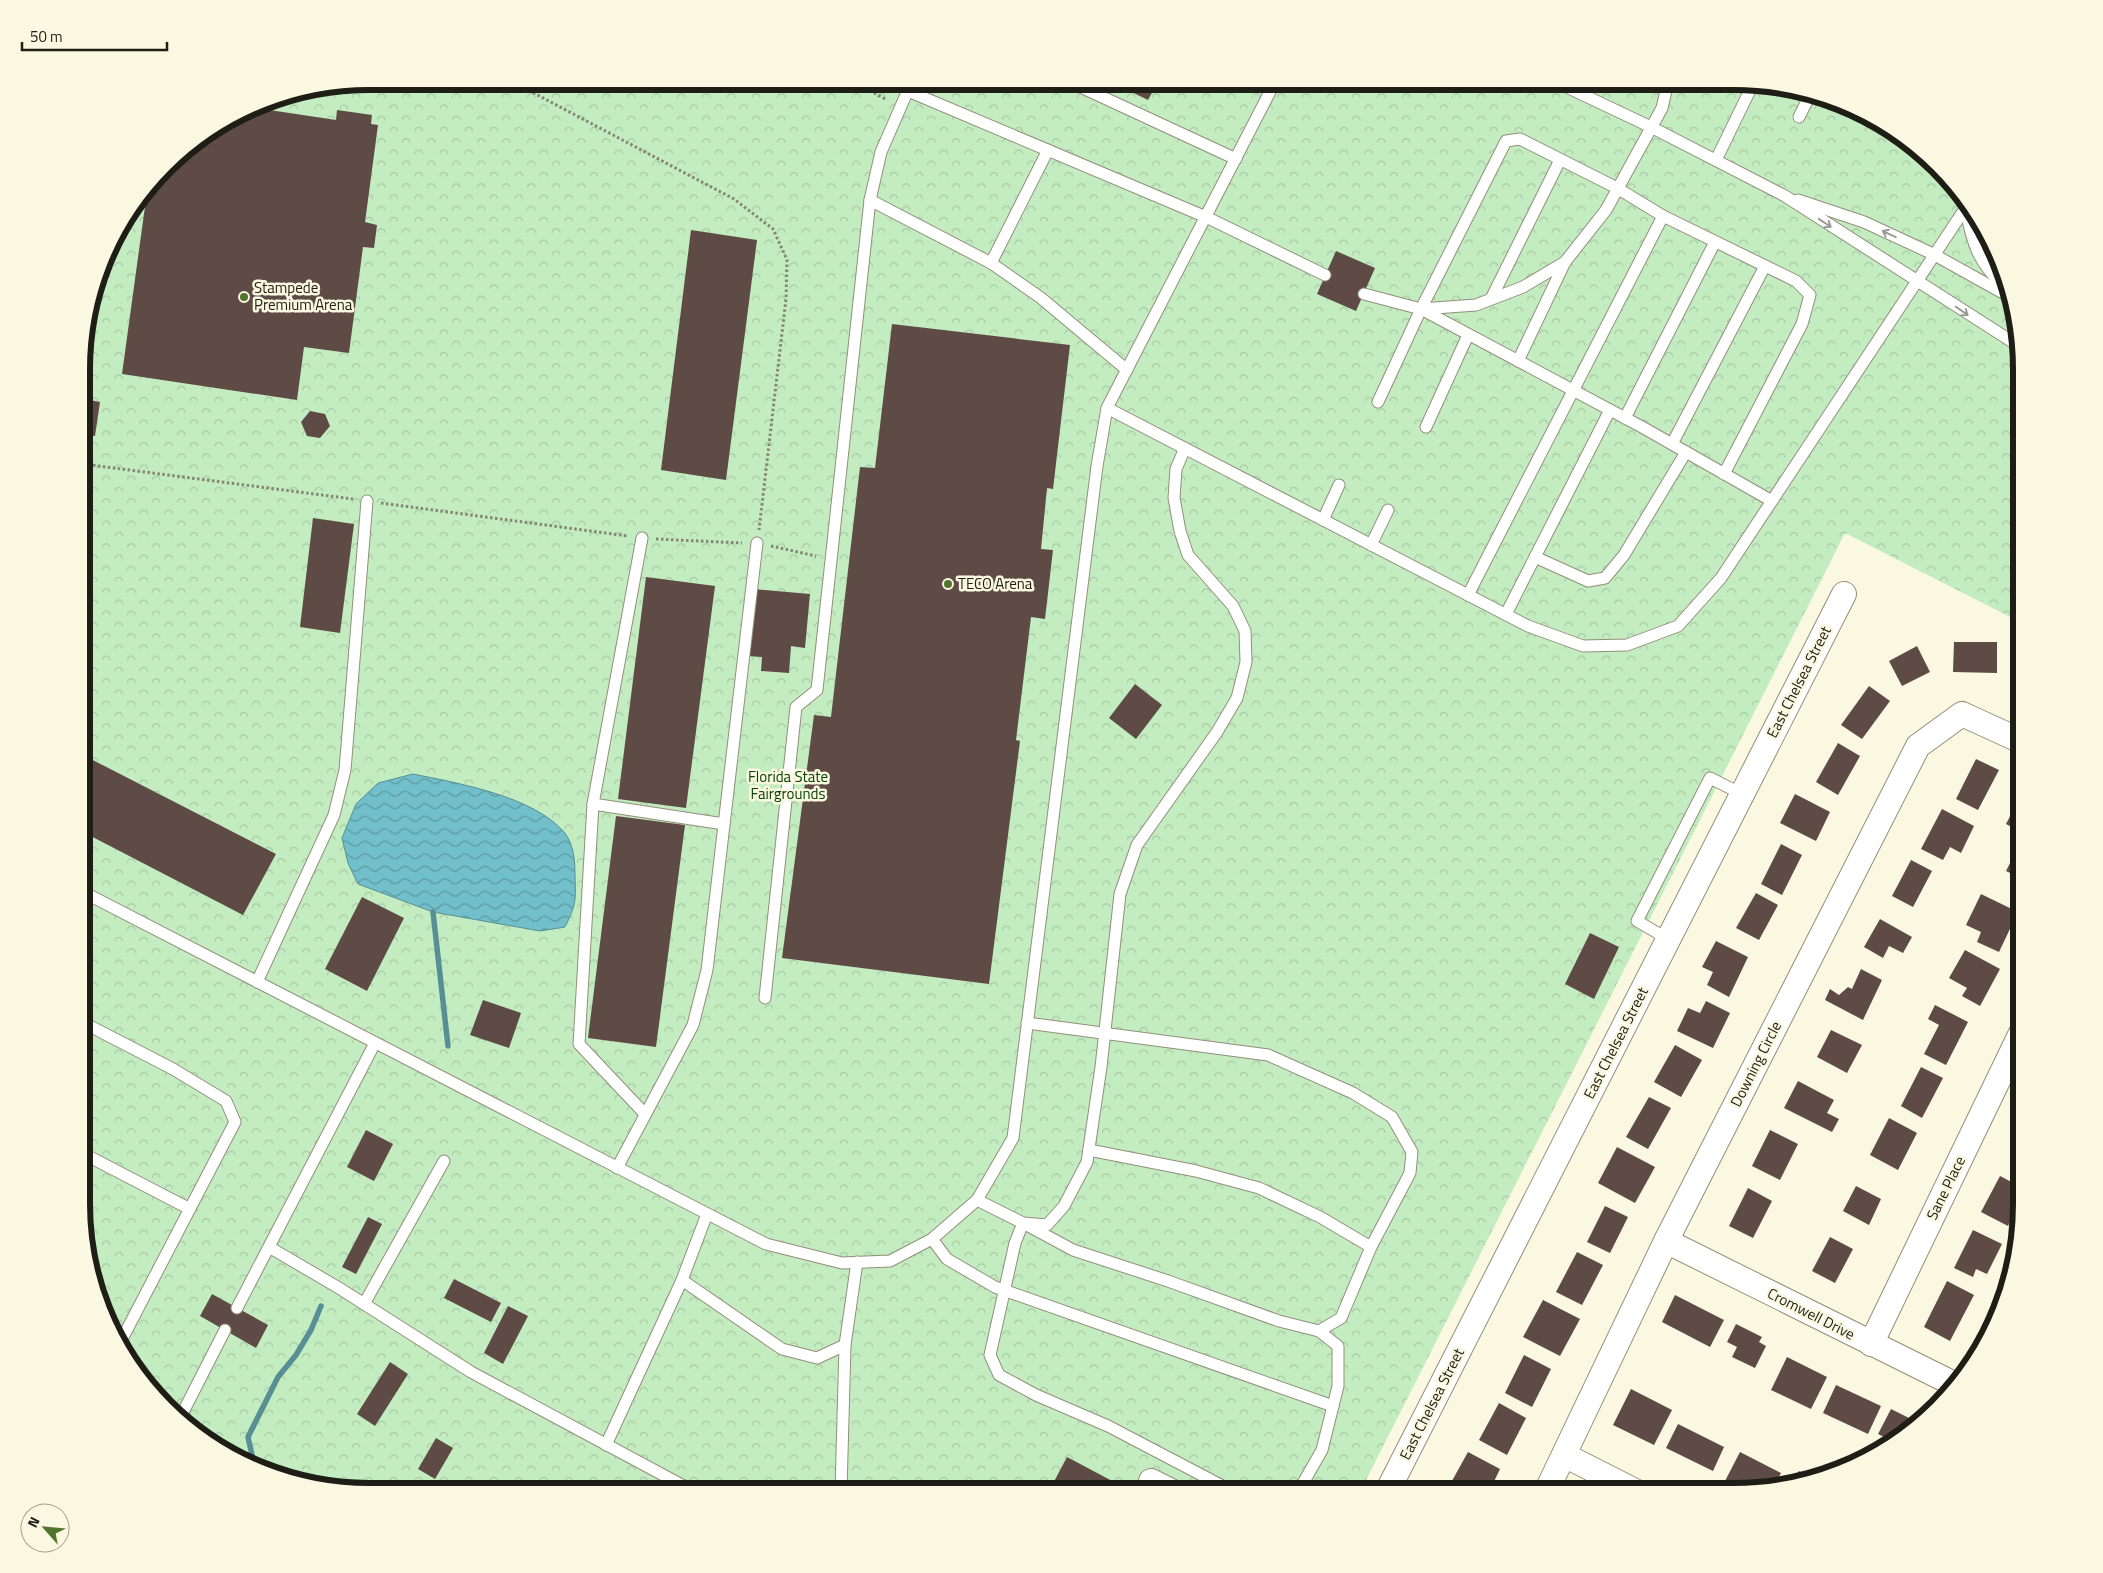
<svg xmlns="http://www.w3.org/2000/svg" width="2103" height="1573" viewBox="0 0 2103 1573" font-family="'Titillium Web',sans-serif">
<defs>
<pattern id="park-crowns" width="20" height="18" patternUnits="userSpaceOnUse" patternTransform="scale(1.25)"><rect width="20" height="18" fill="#c3ecc0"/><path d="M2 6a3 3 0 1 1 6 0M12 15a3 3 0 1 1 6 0" fill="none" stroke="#a7caa4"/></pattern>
<pattern id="water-waves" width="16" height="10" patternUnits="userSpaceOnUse" patternTransform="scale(1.25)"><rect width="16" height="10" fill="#71bfca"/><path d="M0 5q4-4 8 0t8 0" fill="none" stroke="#5c9ba3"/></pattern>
</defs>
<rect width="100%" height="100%" fill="#fbf8e1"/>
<!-- park -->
<polygon fill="url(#park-crowns)" points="369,81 1753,82 1844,103 1924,152 1992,242 2012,295 2022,368 2022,623 1845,533 1360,1492 1205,1492 1197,1487 1195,1492 350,1491 259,1470 179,1421 111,1332 82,1223 84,331 120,225 179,152 276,97"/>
<!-- water -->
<path fill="url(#water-waves)" stroke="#588f94" d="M413,774C457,783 533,796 564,832C574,844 575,862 575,876C576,901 576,905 565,927L540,931L433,912L358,884L348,863L342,838L356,804L378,783Z"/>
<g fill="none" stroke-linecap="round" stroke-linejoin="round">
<!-- stream -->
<g stroke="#588f94" stroke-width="5.5">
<polyline points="433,912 448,1046"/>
<polyline points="254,1464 248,1437 278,1377 296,1355 311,1330 321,1306"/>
</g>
</g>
<!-- building -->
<g fill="#5f4b45">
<polygon points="1111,82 1158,82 1148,100"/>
<polygon points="256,108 336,120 337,110 372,115 371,124 378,125 365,222 377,225 374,248 363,247 349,353 304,347 297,400 122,374 147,192 179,152"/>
<polygon points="691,230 757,240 726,480 661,470"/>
<polygon points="1336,251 1375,268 1356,311 1317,294"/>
<polygon points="892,324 1070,345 1053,489 1047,488 1041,549 1053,550 1045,619 1031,617 1016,740 1020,741 989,984 782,958 814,715 831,717 860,467 875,468"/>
<polygon points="84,399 100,402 95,436 84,435"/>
<polygon points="310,411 325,414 330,426 320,438 307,436 301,422"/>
<polygon points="313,518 354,524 340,633 300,627"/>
<polygon points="646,577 715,586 686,808 618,799"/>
<polygon points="754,589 810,594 805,648 791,646 789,673 761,671 762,657 748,656"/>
<polygon points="1954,642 1997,642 1997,673 1953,672"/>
<polygon points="1917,646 1930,672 1902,686 1889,661"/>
<polygon points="2022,660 2022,679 2014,676"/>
<polygon points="1135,684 1162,705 1136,739 1109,718"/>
<polygon points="1869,686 1890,701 1862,739 1841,725"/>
<polygon points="1838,743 1860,756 1838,795 1816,782"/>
<polygon points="83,755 276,854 243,915 83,832"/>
<polygon points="1976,759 1999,770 1978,810 1956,799"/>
<polygon points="1795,794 1830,812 1816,841 1780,823"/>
<polygon points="2019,799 2021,800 2021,832 2006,824"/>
<polygon points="1942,809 1974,826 1961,853 1950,847 1943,860 1921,849"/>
<polygon points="616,816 685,825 656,1047 588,1038"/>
<polygon points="2020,843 2021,844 2021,878 2006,871"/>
<polygon points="1781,844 1802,855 1782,895 1761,884"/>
<polygon points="1911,860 1932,871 1913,907 1892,896"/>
<polygon points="1756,893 1778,905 1759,940 1736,928"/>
<polygon points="1981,894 2018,912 1999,952 1977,942 1981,932 1966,925"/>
<polygon points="362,897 404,918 367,991 325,969"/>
<polygon points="1880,919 1912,937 1903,953 1889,946 1883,958 1864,947"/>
<polygon points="1590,933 1619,947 1594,999 1565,984"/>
<polygon points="1716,941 1748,957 1729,997 1707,985 1713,972 1702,967"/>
<polygon points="1965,950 2000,969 1980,1006 1962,996 1967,988 1949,978"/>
<polygon points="1861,969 1882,980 1863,1020 1825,1000 1830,989 1839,995 1848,987 1852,989"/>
<polygon points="483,1000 521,1013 509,1048 470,1035"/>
<polygon points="1706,1001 1730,1013 1713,1048 1677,1031 1688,1008 1700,1013"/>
<polygon points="1935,1005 1968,1022 1946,1065 1924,1054 1939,1025 1928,1019"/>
<polygon points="1831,1030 1862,1045 1847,1073 1817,1057"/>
<polygon points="1675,1045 1702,1060 1681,1097 1654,1082"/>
<polygon points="1921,1067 1943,1078 1922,1118 1901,1106"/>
<polygon points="1798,1081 1834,1100 1827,1113 1839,1119 1832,1132 1784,1108"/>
<polygon points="1649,1097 1671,1108 1648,1149 1626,1137"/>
<polygon points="1889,1118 1917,1133 1898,1170 1870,1155"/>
<polygon points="366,1130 393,1144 374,1181 347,1167"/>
<polygon points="1770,1130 1798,1144 1780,1180 1752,1166"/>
<polygon points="2021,1141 2021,1169 2010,1163"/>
<polygon points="1617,1147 1655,1167 1635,1203 1598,1183"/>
<polygon points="2000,1176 2021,1187 2021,1199 2008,1226 1981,1212"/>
<polygon points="1856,1186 1881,1199 1869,1225 1843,1211"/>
<polygon points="1748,1188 1772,1201 1753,1238 1729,1226"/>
<polygon points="1605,1206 1628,1217 1610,1253 1587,1242"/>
<polygon points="368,1217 382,1224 356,1274 342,1267"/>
<polygon points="1973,1230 2002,1244 1987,1274 1976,1269 1973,1277 1954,1268"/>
<polygon points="1830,1237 1853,1249 1835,1283 1812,1271"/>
<polygon points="1577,1252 1603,1265 1582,1305 1556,1292"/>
<polygon points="454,1279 501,1303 491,1322 444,1298"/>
<polygon points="1947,1281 1974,1295 1950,1341 1924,1327"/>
<polygon points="212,1294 268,1325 256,1348 200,1316"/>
<polygon points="1675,1295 1724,1320 1710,1347 1662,1322"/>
<polygon points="1543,1300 1580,1319 1560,1356 1523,1337"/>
<polygon points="508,1306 528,1316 503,1364 484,1353"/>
<polygon points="1736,1324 1762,1337 1759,1342 1766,1346 1755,1368 1732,1357 1737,1347 1727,1342"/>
<polygon points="1524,1355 1551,1369 1532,1407 1505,1393"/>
<polygon points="1787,1357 1827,1377 1811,1409 1771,1390"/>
<polygon points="390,1362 408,1374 375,1426 357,1414"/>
<polygon points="1836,1385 1881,1406 1868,1434 1823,1413"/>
<polygon points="1631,1389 1672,1410 1654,1445 1613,1425"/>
<polygon points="1499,1403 1526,1418 1507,1455 1479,1440"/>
<polygon points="1891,1409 1915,1421 1890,1440 1878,1434"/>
<polygon points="1678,1424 1724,1447 1713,1471 1666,1448"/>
<polygon points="436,1438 453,1448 435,1479 418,1469"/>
<polygon points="1468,1452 1500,1469 1489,1492 1455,1492 1448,1488"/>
<polygon points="1740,1452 1781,1473 1773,1488 1745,1491 1725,1481"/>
<polygon points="1067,1457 1116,1483 1112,1491 1049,1491"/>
<polygon points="1799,1471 1812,1479 1790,1486"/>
</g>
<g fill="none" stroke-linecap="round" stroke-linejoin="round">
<defs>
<g id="lane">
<polyline points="1070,82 1236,159"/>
<polyline points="1556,82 1651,127 1785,196 2019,346"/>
<polyline points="908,91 1206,217 1325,275"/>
<polyline points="1799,117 1810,95"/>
<polyline points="1716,160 1754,82"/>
<polyline points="870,200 991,263 1041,298 1127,370"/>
<polyline points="1798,200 1864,222 1933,254 2012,298"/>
<path d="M1965,207C1974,247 1977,262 2008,290"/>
<polyline points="991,263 1048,150"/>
<polyline points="1364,294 1421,309 1476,305 1523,287 1565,262 1606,210 1662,108 1668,82"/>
<polyline points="1491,299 1560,160"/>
<polyline points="1421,309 1642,427 1772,501"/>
<polyline points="1518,361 1565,262"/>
<polyline points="1378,402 1421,309 1506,141 1520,139 1617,188 1663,216"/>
<polyline points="1107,408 1528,626 1583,646 1627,645 1678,626 1721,578 1966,207"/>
<polyline points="1625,418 1715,242"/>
<polyline points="1426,427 1468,335"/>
<polyline points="1672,444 1765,266"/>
<polyline points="1323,520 1339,485"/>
<polyline points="1371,545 1388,510"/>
<polyline points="1535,557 1588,581 1605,578 1624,555 1686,452"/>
<polyline points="1468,595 1663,216 1796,281 1810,295 1802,324 1724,474"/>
<polyline points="1506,614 1610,410"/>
<polyline points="593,804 642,538"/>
<polyline points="83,892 766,1244 842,1263 890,1261 932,1239 977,1200 1013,1138 1097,466 1107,408 1275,82"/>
<polyline points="1668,939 1637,921 1710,778 1742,794"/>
<polyline points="257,982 334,815 345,770 367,501"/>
<polyline points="765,998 796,707 817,690 870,200 881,152 912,81"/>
<polyline points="82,1022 173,1069 226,1101 235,1122 120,1343"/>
<polyline points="1027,1023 1268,1055 1353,1093 1392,1117 1412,1152 1410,1173 1371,1247 1341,1318 1319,1331 1279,1321 1168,1281 1073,1250 1023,1223 1015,1243 990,1355 999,1375 1036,1395 1108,1426 1234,1492"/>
<polyline points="645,1114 579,1044 593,804 724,824"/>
<polyline points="1089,1150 1196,1171 1259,1188 1320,1217 1371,1247"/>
<polyline points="82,1153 190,1209"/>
<polyline points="617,1168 693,1025 707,970 757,543"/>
<polyline points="977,1200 1023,1223 1047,1225 1064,1206 1087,1162 1101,1067 1120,894 1137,845 1217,732 1237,698 1246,662 1245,631 1233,606 1188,555 1180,531 1174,498 1176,469 1185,448"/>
<polyline points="707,1214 682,1280 782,1349 817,1358 845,1345 857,1262"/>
<polyline points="932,1239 947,1259 995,1287 1333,1406"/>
<polyline points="269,1247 339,1288 471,1372 693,1491"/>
<polyline points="364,1304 444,1161"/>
<polyline points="237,1308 375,1043"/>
<polyline points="179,1420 225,1330"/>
<polyline points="606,1445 682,1280"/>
<polyline points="841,1491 845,1345"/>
<polyline points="1298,1492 1322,1450 1338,1386 1338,1346 1319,1331"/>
</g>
<g id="street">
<polyline points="1666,1241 1956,1385"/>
<polyline points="1871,1344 2021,1033"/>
<polyline points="1564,1455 1637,1492"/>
<polyline points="1151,1481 1173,1492"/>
<polyline points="1387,1492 1844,594"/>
<polyline points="1546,1492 1666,1241 1918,746 1962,714 2021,741"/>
</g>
</defs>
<!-- lane casing -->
<use href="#lane" stroke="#938f7b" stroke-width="13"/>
<!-- street casing -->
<use href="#street" stroke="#938f7b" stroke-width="26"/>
<!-- path -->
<g stroke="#878576" stroke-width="3" stroke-dasharray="2.5 2.5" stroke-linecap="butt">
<polyline points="511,81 734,199 773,229 787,260 786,299 759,530"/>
<polyline points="852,81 887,100"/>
<polyline points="83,464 353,499"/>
<polyline points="381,503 628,536"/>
<polyline points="656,539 742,543"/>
<polyline points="771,546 816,556"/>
</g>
<!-- lane -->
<use href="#lane" stroke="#fff" stroke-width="11"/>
<!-- street -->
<use href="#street" stroke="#fff" stroke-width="24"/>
</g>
<!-- one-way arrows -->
<defs><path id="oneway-shaft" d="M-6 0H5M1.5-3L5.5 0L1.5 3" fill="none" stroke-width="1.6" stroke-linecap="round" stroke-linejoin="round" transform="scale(1.25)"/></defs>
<g stroke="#9a9a96">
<use href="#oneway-shaft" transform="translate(1825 223) rotate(34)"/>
<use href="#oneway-shaft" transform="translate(1889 234) rotate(-155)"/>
<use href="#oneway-shaft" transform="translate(1962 311) rotate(35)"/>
</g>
<!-- markers -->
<g fill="#52752e" stroke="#fbf8e1" stroke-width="2">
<circle cx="244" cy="297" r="5"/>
<circle cx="948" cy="584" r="5"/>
</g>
<g text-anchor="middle" stroke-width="5" stroke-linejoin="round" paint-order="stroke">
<!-- poi labels -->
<g font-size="15" fill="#1f1e16" stroke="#fbf8e1" text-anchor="start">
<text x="254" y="293">Stampede<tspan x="254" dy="17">Premium Arena</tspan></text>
<text x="958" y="589">TECO Arena</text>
</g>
<!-- street labels -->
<g font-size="15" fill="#1f1e16" stroke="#fbf8e1">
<text transform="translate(1799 682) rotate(-63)" y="5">East Chelsea Street</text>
<text transform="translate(1616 1043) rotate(-63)" y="5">East Chelsea Street</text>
<text transform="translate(1756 1064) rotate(-63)" y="5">Downing Circle</text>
<text transform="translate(1946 1188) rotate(-64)" y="5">Sane Place</text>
<text transform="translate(1811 1314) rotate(27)" y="5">Cromwell Drive</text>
<text transform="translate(1432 1404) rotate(-63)" y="5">East Chelsea Street</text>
</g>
<!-- park labels -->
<g font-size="15" fill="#044406" stroke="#fbf8e1">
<text x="788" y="782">Florida State<tspan x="788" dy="17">Fairgrounds</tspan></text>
</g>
</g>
<!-- crop -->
<path d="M0 0H2103V1573H0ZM369 90H1734A279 279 0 0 1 2013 369V1204A279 279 0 0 1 1734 1483H369A279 279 0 0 1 90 1204V369A279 279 0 0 1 369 90Z" fill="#fbf8e1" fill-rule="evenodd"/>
<path fill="none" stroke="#1f1e16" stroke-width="6" d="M369 90H1734A279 279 0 0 1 2013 369V1204A279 279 0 0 1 1734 1483H369A279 279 0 0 1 90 1204V369A279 279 0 0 1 369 90Z"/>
<!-- north arrow -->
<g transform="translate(45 1528) rotate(297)"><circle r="24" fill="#fbf8e1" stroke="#a3a190"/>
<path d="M0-4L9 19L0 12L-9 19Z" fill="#52752e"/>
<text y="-8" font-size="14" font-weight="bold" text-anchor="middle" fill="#1f1e16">N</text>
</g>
<!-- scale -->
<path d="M22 42v8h145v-8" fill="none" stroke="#1f1e16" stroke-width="2.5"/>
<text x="30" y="42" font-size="15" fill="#1f1e16" stroke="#fbf8e1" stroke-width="4" paint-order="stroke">50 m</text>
</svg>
